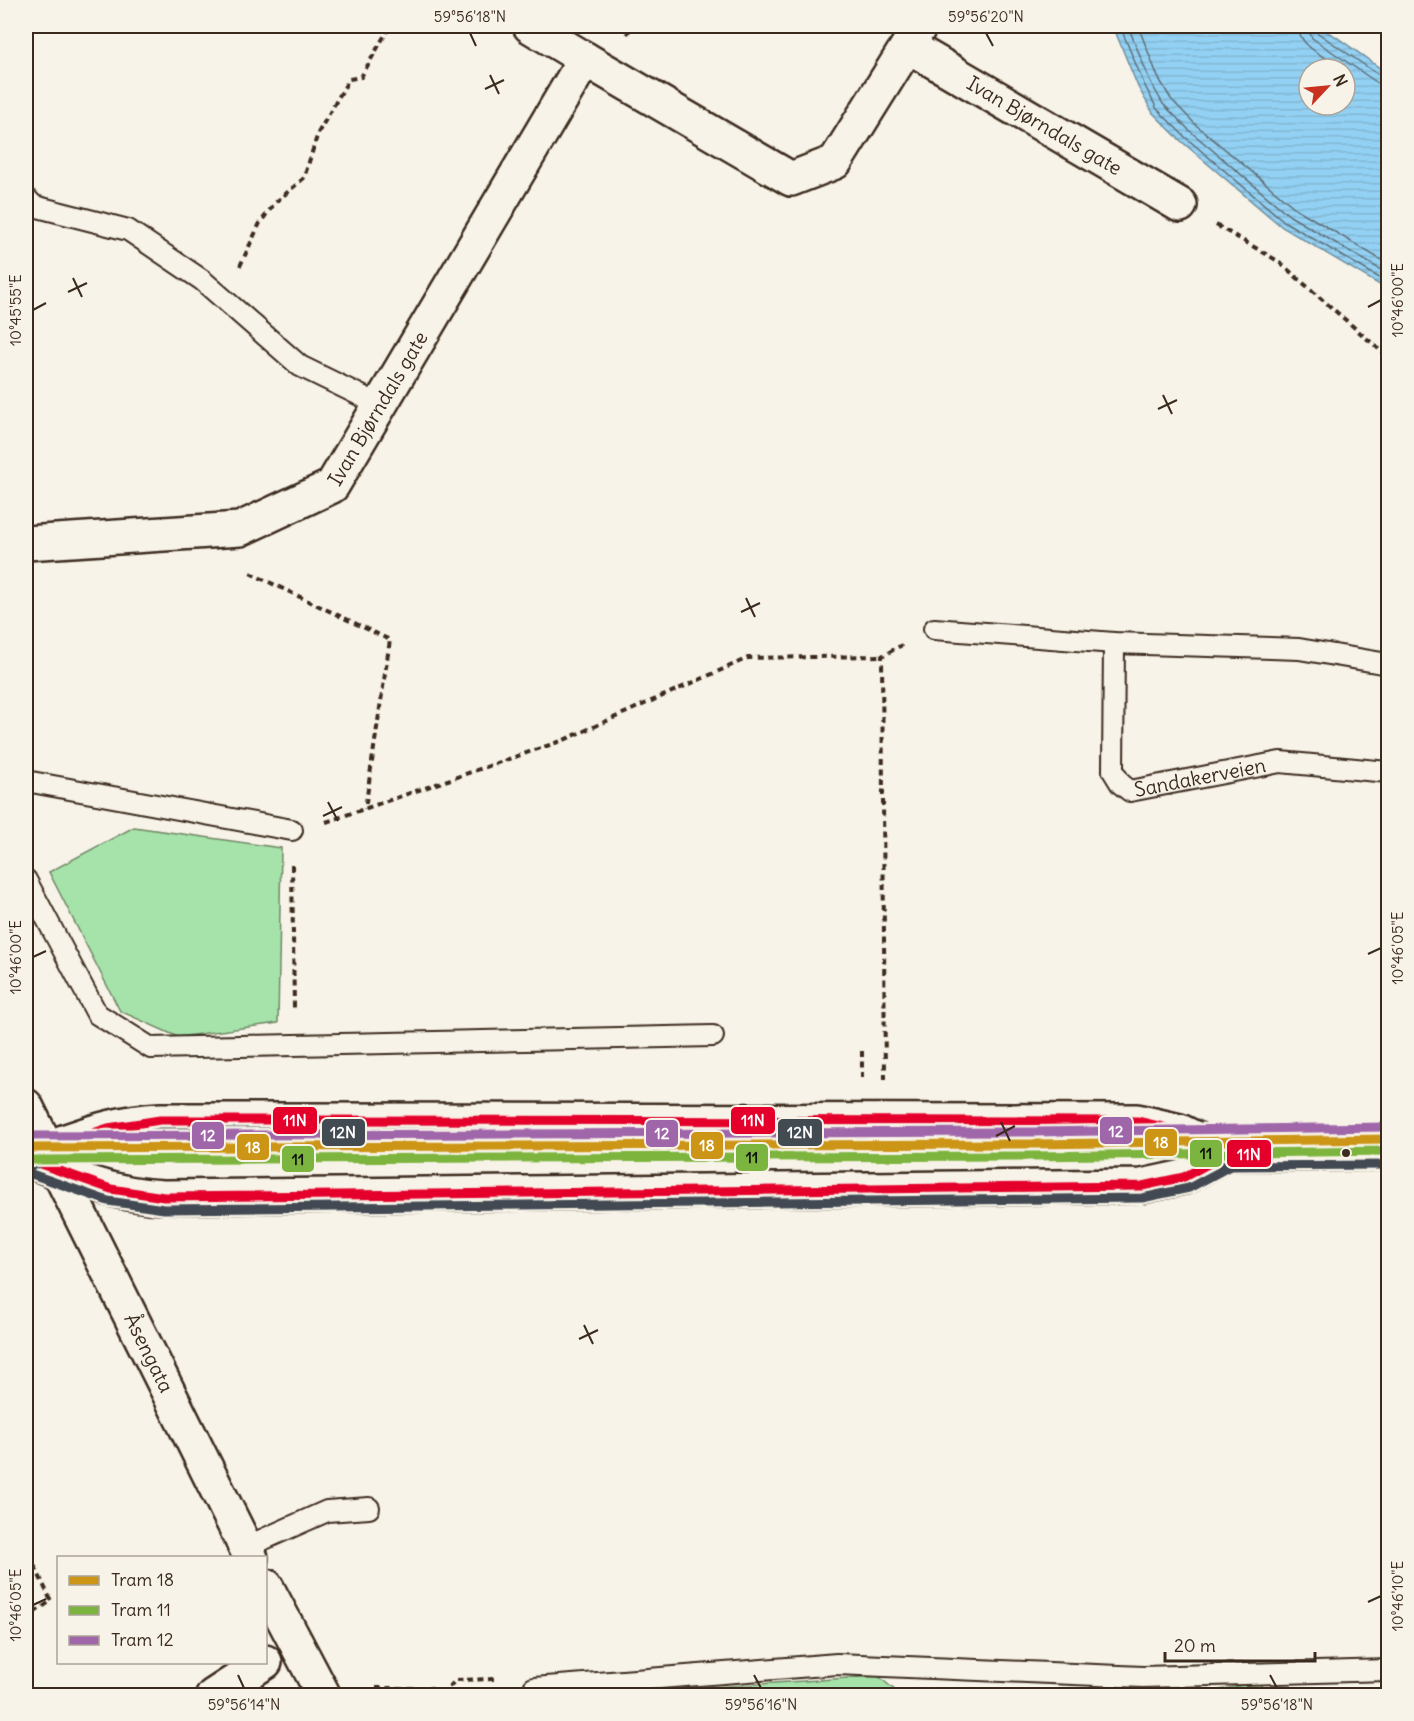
<svg xmlns="http://www.w3.org/2000/svg" width="1414" height="1721" viewBox="0 0 1414 1721" font-family="Delius,sans-serif">
<defs>
<pattern id="water-rules" width="6" height="5" patternUnits="userSpaceOnUse" patternTransform="scale(1.5)"><rect width="6" height="5" fill="#93d1f4"/><path d="M0 2.5h6" fill="none" stroke="#80b4d1"/></pattern>
</defs>
<rect width="100%" height="100%" fill="#f7f3e8"/>
<filter id="ink" filterUnits="userSpaceOnUse"><feTurbulence type="fractalNoise" baseFrequency=".0167" numOctaves="2"/><feDisplacementMap in="SourceGraphic" scale="12" xChannelSelector="R" yChannelSelector="G"/><feConvolveMatrix kernelMatrix="1 2 1 2 8 2 1 2 1" color-interpolation-filters="sRGB"/></filter>
<g filter="url(#ink)">
<!-- green -->
<g fill="#a5e3aa" stroke="#708664" stroke-width="1.5">
<polygon points="134,827 281,848 278,1023 178,1037 120,1011 49,872"/>
<polygon points="878,1676 896,1691 896,1695 594,1695"/>
<polygon points="1261,1681 1261,1695 1199,1696 1202,1694"/>
</g>
<!-- water -->
<path fill="url(#water-rules)" stroke="#708e9e" stroke-width="1.5" fill-rule="evenodd" d="M1113,26H1316L1335,36L1388,74V290L1282,227L1181,141L1153,113L1138,87ZM1309,69H1345V105H1309Z"/>
<g fill="none" stroke-linecap="round" stroke-linejoin="round">
<!-- shore -->
<g stroke="#5e6d74" stroke-width="1.5">
<polyline points="1120,26 1144,84 1157,109 1185,137 1285,222 1388,283"/>
<polyline points="1128,26 1150,81 1163,104 1190,131 1290,216 1388,274"/>
<polyline points="1138,26 1158,77 1171,99 1196,125 1295,208 1388,264"/>
<path d="M1298,26C1299,48 1327,57 1343,69"/>
<polyline points="1307,26 1312,38 1379,84 1388,86"/>
<polyline points="1315,26 1318,33 1383,78 1388,79"/>
</g>
<defs>
<g id="lane">
<polyline points="26,198 34,206 128,230 202,280 300,366 380,405"/>
<polyline points="934,629 1114,643 1299,649 1388,664"/>
<path id="s1" d="M1114,643L1113,771L1121,784L1130,791L1280,762L1388,772"/>
<polyline points="26,781 292,830"/>
<polyline points="26,880 97,1014 151,1048 713,1036"/>
<polyline points="246,1547 327,1511 369,1508"/>
<polyline points="531,1696 534,1688 837,1664 1143,1677 1388,1670"/>
</g>
<g id="street">
<path id="s2" d="M908,46L1180,205"/>
<polyline points="585,59 791,179 835,162 920,26"/>
<path id="s3" d="M26,543L240,529L332,486L585,59L530,26"/>
<path id="s4" d="M26,1106L251,1558"/>
<polyline points="266,1586 324,1696"/>
<polyline points="213,1696 265,1662"/>
</g>
<g id="secondary">
<path d="M26,1155C72,1140 110,1122 160,1120L1137,1121L1180,1131L1226,1154L1388,1153"/>
<path d="M26,1159C69,1177 117,1196 164,1197L1142,1186L1184,1177L1226,1154"/>
</g>
</defs>
<!-- lane casing -->
<use href="#lane" stroke="#3b2a1e" stroke-width="24"/>
<!-- street casing -->
<use href="#street" stroke="#3b2a1e" stroke-width="38"/>
<!-- secondary casing -->
<use href="#secondary" stroke="#3b2a1e" stroke-width="38"/>
<!-- path -->
<g stroke="#3b2a1e" stroke-width="4" stroke-dasharray="6 4.5" stroke-linecap="butt">
<polyline points="627,34 632,26"/>
<polyline points="1216,225 1278,261 1388,357"/>
<polyline points="240,266 260,223 275,203 304,178 318,133 349,79 361,77 390,26"/>
<polyline points="250,573 390,640 365,809"/>
<polyline points="326,822 564,740 748,658 882,656"/>
<polyline points="292,865 294,1008"/>
<polyline points="862,1051 862,1078"/>
<polyline points="885,1079 882,656 902,645"/>
<polyline points="26,1547 51,1601 26,1618"/>
<polyline points="376,1688 431,1688 431,1696"/>
<polyline points="445,1696 445,1691 456,1680 498,1679"/>
</g>
<!-- lane -->
<use href="#lane" stroke="#f7f3e8" stroke-width="20"/>
<!-- street -->
<use href="#street" stroke="#f7f3e8" stroke-width="33"/>
<!-- secondary -->
<use href="#secondary" stroke="#f7f3e8" stroke-width="33"/>
<defs>
<g id="bus-1">
<polyline points="26,1155 108,1128 160,1120 1137,1121 1180,1131 1226,1154 1388,1153"/>
<polyline points="26,1159 111,1189 164,1197 1142,1186 1184,1177 1226,1154"/>
</g>
<g id="bus-2">
<polyline points="30,1166 111,1140 160,1132 1136,1133 1176,1142 1225,1166 1388,1165"/>
<polyline points="26,1172 108,1201 164,1209 1142,1198 1189,1188 1232,1165"/>
</g>
</defs>
<!-- bus-1 casing -->
<use href="#bus-1" stroke="#f7f3e8" stroke-width="14"/>
<!-- bus-2 casing -->
<use href="#bus-2" stroke="#f7f3e8" stroke-width="14"/>
<!-- bus-1 -->
<use href="#bus-1" stroke="#e4002b" stroke-width="9"/>
<!-- bus-2 -->
<use href="#bus-2" stroke="#424a52" stroke-width="9"/>
<defs>
<polyline id="tram-1" points="26,1148 1034,1144 1388,1139"/>
<polyline id="tram-2" points="26,1160 1034,1156 1388,1151"/>
<polyline id="tram-3" points="26,1136 1034,1132 1388,1127"/>
</defs>
<!-- tram-1 casing -->
<use href="#tram-1" stroke="#f7f3e8" stroke-width="14"/>
<!-- tram-2 casing -->
<use href="#tram-2" stroke="#f7f3e8" stroke-width="14"/>
<!-- tram-3 casing -->
<use href="#tram-3" stroke="#f7f3e8" stroke-width="14"/>
<!-- tram-1 -->
<use href="#tram-1" stroke="#cc9516" stroke-width="9"/>
<!-- tram-2 -->
<use href="#tram-2" stroke="#7bb43e" stroke-width="9"/>
<!-- tram-3 -->
<use href="#tram-3" stroke="#a066aa" stroke-width="9"/>
</g>
</g>
<!-- ticks -->
<path fill="none" stroke="#3b2a1e" stroke-width="2" d="M470,33L476,46M986,33L993,46M490,75L499,94M485,89L504,80M73,278L82,297M68,292L87,283M1368,307L1381,300M33,310L46,303M1163,395L1172,414M1158,409L1177,400M746,598L755,617M741,612L760,603M328,802L338,821M323,816L342,807M1368,954L1381,948M33,957L46,951M1001,1122L1010,1141M996,1136L1015,1126M584,1325L593,1344M579,1339L598,1330M1368,1602L1381,1596M33,1605L46,1599M238,1675L244,1688M754,1675L761,1688M1270,1675L1277,1688"/>
<!-- markers -->
<circle fill="#3b2a1e" stroke="#f7f3e8" stroke-width="2" cx="1346" cy="1153" r="5"/>
<g text-anchor="middle" stroke-width="4.5" stroke-linejoin="round" paint-order="stroke">
<!-- street labels -->
<g font-size="20" fill="#3b2a1e" stroke="#f7f3e8">
<text dy="7" stroke="none"><textPath href="#s2" startOffset="158">Ivan Bjørndals gate</textPath></text>
<text dy="7" stroke="none"><textPath href="#s3" startOffset="406">Ivan Bjørndals gate</textPath></text>
<text dy="7" stroke="none"><textPath href="#s1" startOffset="226">Sandakerveien</textPath></text>
<text dy="7" stroke="none"><textPath href="#s4" startOffset="276">Åsengata</textPath></text>
</g>
</g>
<g stroke="#f7f3e8" stroke-width="2">
<rect x="272" y="1106" width="46" height="29" rx="6" fill="#e4002b"/>
<rect x="730" y="1106" width="46" height="29" rx="6" fill="#e4002b"/>
<rect x="1099" y="1116" width="34" height="29" rx="6" fill="#a066aa"/>
<rect x="321" y="1118" width="45" height="29" rx="6" fill="#424a52"/>
<rect x="777" y="1118" width="46" height="29" rx="6" fill="#424a52"/>
<rect x="645" y="1119" width="34" height="29" rx="6" fill="#a066aa"/>
<rect x="191" y="1121" width="34" height="29" rx="6" fill="#a066aa"/>
<rect x="1144" y="1128" width="34" height="29" rx="6" fill="#cc9516"/>
<rect x="690" y="1131" width="34" height="29" rx="6" fill="#cc9516"/>
<rect x="236" y="1133" width="34" height="28" rx="6" fill="#cc9516"/>
<rect x="1189" y="1139" width="34" height="29" rx="6" fill="#7bb43e"/>
<rect x="1226" y="1139" width="46" height="29" rx="6" fill="#e4002b"/>
<rect x="735" y="1143" width="34" height="29" rx="6" fill="#7bb43e"/>
<rect x="281" y="1145" width="34" height="28" rx="6" fill="#7bb43e"/>
</g>
<g font-size="16" text-anchor="middle" font-weight="bold" fill="#fff">
<text x="295" y="1126">11N</text>
<text x="753" y="1126">11N</text>
<text x="1116" y="1137">12</text>
<text x="343" y="1138">12N</text>
<text x="800" y="1138">12N</text>
<text x="662" y="1139">12</text>
<text x="208" y="1141">12</text>
<text x="1161" y="1148">18</text>
<text x="707" y="1151">18</text>
<text x="253" y="1153">18</text>
<text x="1249" y="1160">11N</text>
</g>
<g font-size="16" text-anchor="middle" font-weight="bold" fill="#111">
<text x="1206" y="1159">11</text>
<text x="752" y="1163">11</text>
<text x="298" y="1165">11</text>
</g>
<!-- margin -->
<rect width="1414" height="1721" fill="none" stroke="#f7f3e8" stroke-width="66"/>
<!-- legend -->
<rect x="57" y="1556" width="210" height="108" fill="#f7f3e8" stroke="#aca397" stroke-width="1.5"/>
<rect x="69" y="1576" width="30" height="9" fill="#cc9516" stroke="#aca397" stroke-width="1.5"/>
<text x="111" y="1586" font-size="18" fill="#3b2a1e">Tram 18</text>
<rect x="69" y="1606" width="30" height="9" fill="#7bb43e" stroke="#aca397" stroke-width="1.5"/>
<text x="111" y="1616" font-size="18" fill="#3b2a1e">Tram 11</text>
<rect x="69" y="1636" width="30" height="9" fill="#a066aa" stroke="#aca397" stroke-width="1.5"/>
<text x="111" y="1646" font-size="18" fill="#3b2a1e">Tram 12</text>
<!-- north arrow -->
<g transform="translate(1327 87) rotate(64)"><circle r="28" fill="#f7f3e8" stroke="#aca397" stroke-width="1.5"/>
<path d="M0-4.5L10 22L0 15L-10 22Z" fill="#c8321e"/>
<text y="-9" font-size="16" font-weight="bold" text-anchor="middle" fill="#3b2a1e">N</text>
</g>
<!-- scale -->
<path d="M1165 1652v9h150v-9" fill="none" stroke="#3b2a1e" stroke-width="3"/>
<text x="1174" y="1652" font-size="18" fill="#3b2a1e" stroke="#f7f3e8" stroke-width="4.5" paint-order="stroke">20 m</text>
<rect x="33" y="33" width="1348" height="1655" fill="none" stroke="#3b2a1e" stroke-width="2"/>
<g font-size="15" text-anchor="middle" fill="#3b2a1e">
<text x="470" y="22">59°56'18"N</text>
<text x="986" y="22">59°56'20"N</text>
<text transform="translate(1398 300) rotate(-90)" y="5">10°46'00"E</text>
<text transform="translate(16 310) rotate(-90)" y="5">10°45'55"E</text>
<text transform="translate(1398 948) rotate(-90)" y="5">10°46'05"E</text>
<text transform="translate(16 957) rotate(-90)" y="5">10°46'00"E</text>
<text transform="translate(1398 1596) rotate(-90)" y="5">10°46'10"E</text>
<text transform="translate(16 1605) rotate(-90)" y="5">10°46'05"E</text>
<text x="244" y="1710">59°56'14"N</text>
<text x="761" y="1710">59°56'16"N</text>
<text x="1277" y="1710">59°56'18"N</text>
</g>
</svg>
